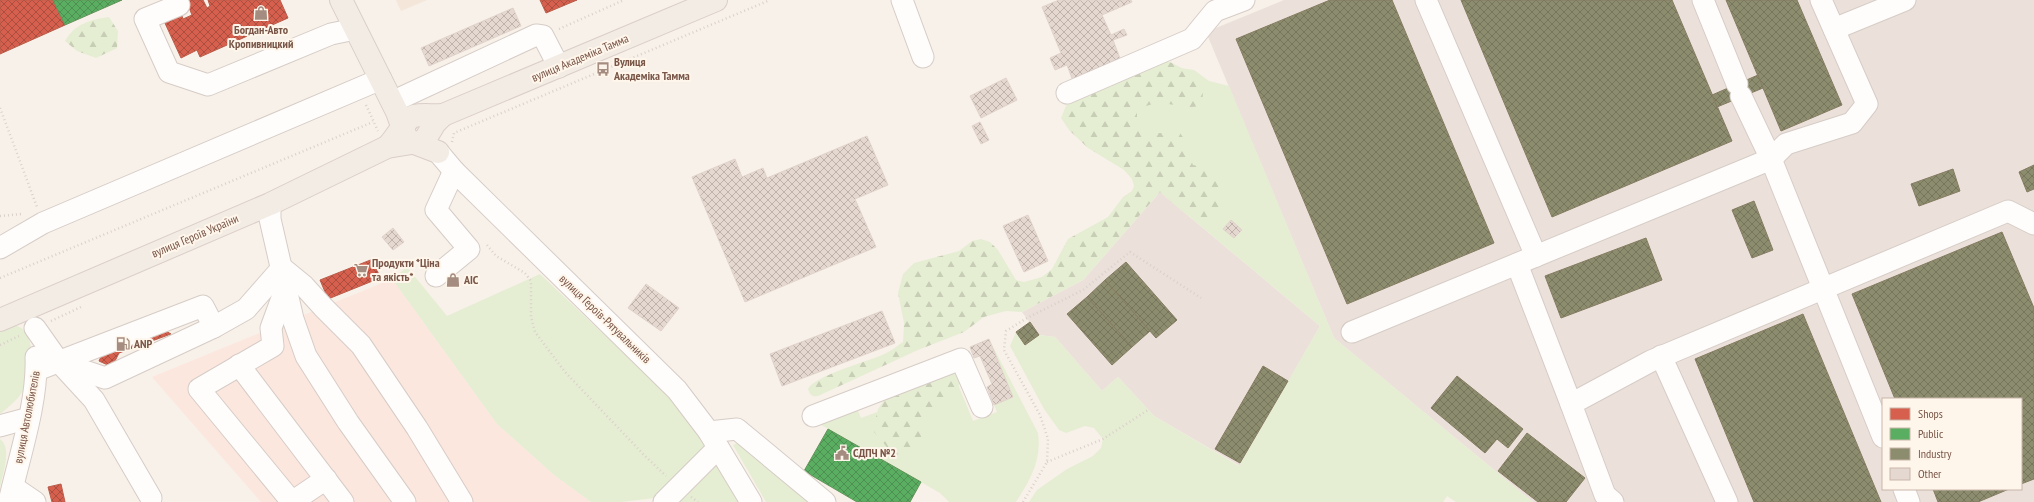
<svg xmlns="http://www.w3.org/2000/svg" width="2034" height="502" viewBox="0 0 2034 502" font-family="'PT Sans Narrow',sans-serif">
<defs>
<pattern id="forest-firs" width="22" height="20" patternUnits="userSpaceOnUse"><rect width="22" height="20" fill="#e5eed3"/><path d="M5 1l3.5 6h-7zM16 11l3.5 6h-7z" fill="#c8ceb6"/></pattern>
<pattern id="shops-cross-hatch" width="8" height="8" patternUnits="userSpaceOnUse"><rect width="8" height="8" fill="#d6604d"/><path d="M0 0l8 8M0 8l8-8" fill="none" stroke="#aa4e3f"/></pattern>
<pattern id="public-cross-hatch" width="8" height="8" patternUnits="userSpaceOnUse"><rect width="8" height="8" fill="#5aae61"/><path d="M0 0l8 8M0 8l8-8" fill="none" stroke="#4f9052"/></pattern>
<pattern id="industry-cross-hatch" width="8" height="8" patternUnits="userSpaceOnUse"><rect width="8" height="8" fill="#8c8c6e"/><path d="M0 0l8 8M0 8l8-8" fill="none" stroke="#77755c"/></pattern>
<pattern id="building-cross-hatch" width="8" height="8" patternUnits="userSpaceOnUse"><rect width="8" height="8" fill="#e5d8d0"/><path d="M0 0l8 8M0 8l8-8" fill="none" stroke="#beb2ab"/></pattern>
</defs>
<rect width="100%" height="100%" fill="#f8f1e9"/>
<!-- residential -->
<polygon fill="#f4e6d9" points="396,0 427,0 401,11"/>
<!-- commercial -->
<polygon fill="#fce7df" points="392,279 497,424 554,475 591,502 261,502 152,377"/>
<!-- industrial -->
<g fill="#ebe1da" fill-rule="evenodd">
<path d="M1284,0H2034V502H1533L1334,338L1206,32ZM1883,399H2021V489H1883Z"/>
<polygon points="1160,192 1320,326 1240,466 1154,416 1118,377 1102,391 1055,337 1039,335 1022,312 1083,280"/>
</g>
<!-- grass -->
<g fill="#e5eed3">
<polygon points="1174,67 1194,70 1209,81 1229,86 1334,338 1533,502 1456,502 1447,496 1443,502 1029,502 1037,490 1067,469 1093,456 1101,448 1103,439 1094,428 1085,426 1066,433 1059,430 1044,409 1010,346 1016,332 1025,345 1039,335 1055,337 1102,391 1118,377 1154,416 1239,466 1320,326 1072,118"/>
<polygon points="407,267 447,316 540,274 669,396 705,443 706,448 655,498 621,502 591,502 554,475 497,424 392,279"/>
<path d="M12,325C40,327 32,376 22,392C17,401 8,407 0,414V330Z"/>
<path d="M989,339L1038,433C1042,460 1030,480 1016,502H949L940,493L816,422L856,406L861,418L891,407L952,370L973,421L997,412L994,405L1013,397Z"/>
<path d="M0,439C13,448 2,475 0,488Z"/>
<polygon points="742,441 811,502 766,502 733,445"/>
<polygon points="716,462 738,502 673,502"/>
</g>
<!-- forest -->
<g fill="url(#forest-firs)">
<path d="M109,17L118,31L117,48L96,58L77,51L65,41C74,24 92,19 109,17Z"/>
<path d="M1165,60C1183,68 1214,81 1199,106C1176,111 1162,94 1137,111V118L1140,130L1146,133H1180C1187,141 1188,154 1193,165L1209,168L1215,174L1216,181L1221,191L1220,198L1223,209L1218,217L1209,221L1186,214L1160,192L1083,280L1022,312L1006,311L984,317L964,332L918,350L818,396C812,397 810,395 808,389C814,376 866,362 882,355C890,352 897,346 903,342L904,323L898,293L903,274L914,263L959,251L972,241L981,239L990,242L998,250L1016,280L1024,282L1042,277L1052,269L1068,239L1108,217L1123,197L1132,191L1134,186L1132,179L1124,170L1088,148L1069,130L1061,118L1070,96C1077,94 1084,89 1091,88C1109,85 1112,93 1121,73Z"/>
<polygon points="954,370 961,381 954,394 936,405 924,425 918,449 913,454 899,455 891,452 874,432 874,425 878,409 890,392"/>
</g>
<!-- shops -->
<g fill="url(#shops-cross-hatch)" stroke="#ba5d4b">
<polygon points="0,0 53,0 65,25 0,54"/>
<polygon points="186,0 203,0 207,8 210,6 208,0 280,0 288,18 200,57 197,50 181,58 164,21 181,13 183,19 192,15"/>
<polygon points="540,0 577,0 546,13"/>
<polygon points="373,259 380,278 328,299 320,280"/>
<polygon points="149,321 171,334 119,353 112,367 99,361 106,346"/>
<polygon points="61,484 65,502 52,502 48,487"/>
</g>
<!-- public -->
<g fill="url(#public-cross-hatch)" stroke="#639359">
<polygon points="53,0 122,0 65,25"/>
<polygon points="828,429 921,482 910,502 857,502 804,471"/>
</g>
<!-- industry -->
<g fill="url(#industry-cross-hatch)" stroke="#867c62">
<polygon points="1330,0 1392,0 1494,243 1347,304 1236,39"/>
<polygon points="1461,0 1672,0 1732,141 1552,217"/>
<polygon points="1726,0 1797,0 1842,105 1781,131"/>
<polygon points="1758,75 1763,88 1717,107 1712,95"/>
<polygon points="2034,165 2034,189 2027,192 2019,172"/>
<polygon points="1953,169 1960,191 1919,206 1911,184"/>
<polygon points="1754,201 1773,250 1752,258 1732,210"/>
<polygon points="2002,232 2034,308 2034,479 2021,484 2021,399 1895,399 1852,294"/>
<polygon points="1646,238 1662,280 1561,318 1545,276"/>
<polygon points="1126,262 1177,320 1156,338 1105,280"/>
<polygon points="1105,280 1150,331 1132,347 1087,297"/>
<polygon points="1087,297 1132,347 1112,365 1067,314"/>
<polygon points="1803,314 1881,502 1754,502 1695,359"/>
<polygon points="1030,322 1039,335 1025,345 1016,332"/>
<polygon points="1263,366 1288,381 1240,463 1215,449"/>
<polygon points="1457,376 1523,429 1508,448 1497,439 1485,453 1431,408"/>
<polygon points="1527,433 1585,478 1566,502 1538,502 1498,471"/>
<polygon points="1933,489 2009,489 1978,502 1938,502"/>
</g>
<!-- building -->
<g fill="url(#building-cross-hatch)" stroke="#e1d3cb">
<polygon points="1059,0 1131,0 1132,2 1102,15 1111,35 1124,29 1127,35 1113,40 1121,61 1073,81 1067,65 1055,70 1050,58 1061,53 1042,7"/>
<polygon points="513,8 521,26 429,66 421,48"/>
<polygon points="1006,78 1017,100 981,118 970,96"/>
<polygon points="980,122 989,140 981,144 972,126"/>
<polygon points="867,136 888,185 855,199 876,247 745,302 692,177 735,159 742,177 763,168 767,178"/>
<polygon points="1028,215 1048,261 1024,272 1003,226"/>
<polygon points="1231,220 1242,230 1234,238 1223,229"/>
<polygon points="393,228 404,242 393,250 382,237"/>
<polygon points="646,284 679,308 661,331 628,308"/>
<polygon points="882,311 895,343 782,386 770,354"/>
<polygon points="989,339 1013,397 994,405 987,387 992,384 980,356 974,358 970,347"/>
</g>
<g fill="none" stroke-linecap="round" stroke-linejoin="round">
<defs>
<g id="minor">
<polyline points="902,0 923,57"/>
<polyline points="1426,0 1536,256"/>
<polyline points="1703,0 1737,84"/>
<polyline points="179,5 145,19 169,72 208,85 331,34 355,29"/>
<polyline points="1834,29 1905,0"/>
<polyline points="1067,93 1192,39 1215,11 1244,0"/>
<polyline points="1741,96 1771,159 1883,437"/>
<polyline points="392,102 536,35 543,36 559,67"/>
<polyline points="438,152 454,171 677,390 709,432 751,502"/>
<polyline points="270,204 270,219 293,319 306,356 348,422 405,502"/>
<polyline points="0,248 43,223 381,79"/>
<polyline points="1517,264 1571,404 1651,361 2008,211 2034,224"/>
<polyline points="436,276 469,249 436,210 454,171"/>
<polyline points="286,287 271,328 273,346 199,389 292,502"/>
<polyline points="35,328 59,362 94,400 151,498"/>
<polyline points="1352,332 1771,159 1786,144 1852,123 1867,104 1821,0"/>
<polyline points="1661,356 1727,502"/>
<polyline points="61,363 105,378 214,327"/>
<polyline points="239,365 343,502"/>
<polyline points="37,370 203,306 214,327 246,309 282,268 304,286 323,307 361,345 417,428 462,502"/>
<polyline points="1571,404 1605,495 1613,502"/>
<polyline points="813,416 961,359 982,407"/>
<polyline points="0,426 29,418"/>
<polyline points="709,432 737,429 825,502"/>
<polyline points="13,487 35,502"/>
<polyline points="1904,489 1909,502"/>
<path d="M9,502C19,457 38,402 36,357"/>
<polyline points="292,502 326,479"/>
<polyline points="664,502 718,448"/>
</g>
<g id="major">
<polyline points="341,0 397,112 406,137 409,141 438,152"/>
<path d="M387,147C395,140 406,118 414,116C423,114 434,116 443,115L716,0"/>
<polyline points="0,320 270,204 387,147 424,141 435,123 443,115"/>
</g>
</defs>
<!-- minor casing -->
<use href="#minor" stroke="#d6ccc6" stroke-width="23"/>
<!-- major casing -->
<use href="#major" stroke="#dacec8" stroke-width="24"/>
<!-- path -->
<g stroke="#dad0cb" stroke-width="2.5" stroke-dasharray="1 3" stroke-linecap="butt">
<polyline points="559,29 624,0"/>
<polyline points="366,105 378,131"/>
<polyline points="0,108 37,207"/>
<polyline points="452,142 454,133 770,0"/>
<polyline points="0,216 22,214"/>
<polyline points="487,245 496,256 525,273 531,281 531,317 535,332 565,372 645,456 666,476"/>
<polyline points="0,278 373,122"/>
<polyline points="51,321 81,307"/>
<polyline points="0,345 19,336"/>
<polyline points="1047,462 1103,439 1148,410"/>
<polyline points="691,497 698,502"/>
<polyline points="1023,502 1047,462 1048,439 1040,415 1004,350 1006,331 1027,318 1083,290 1130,252 1201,298"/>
</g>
<!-- minor -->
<use href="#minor" stroke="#fefdfc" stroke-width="21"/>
<!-- major -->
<use href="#major" stroke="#f3ece4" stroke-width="22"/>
</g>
<!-- icons -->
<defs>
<symbol id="shop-bare" viewBox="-9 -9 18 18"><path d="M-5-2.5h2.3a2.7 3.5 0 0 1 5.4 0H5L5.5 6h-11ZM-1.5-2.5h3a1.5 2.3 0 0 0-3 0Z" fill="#a58c80" stroke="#fff6eb" stroke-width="2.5" paint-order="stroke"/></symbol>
<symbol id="bus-bare" viewBox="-9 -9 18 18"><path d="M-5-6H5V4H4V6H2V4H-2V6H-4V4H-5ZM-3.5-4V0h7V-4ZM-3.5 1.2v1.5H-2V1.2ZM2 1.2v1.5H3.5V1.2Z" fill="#a58c80" stroke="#fff6eb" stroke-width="2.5" paint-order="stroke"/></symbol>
<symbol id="supermarket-bare" viewBox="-9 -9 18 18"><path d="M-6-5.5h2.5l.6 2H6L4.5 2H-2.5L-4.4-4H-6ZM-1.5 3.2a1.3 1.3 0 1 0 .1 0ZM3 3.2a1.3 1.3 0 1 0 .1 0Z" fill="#a58c80" stroke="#fff6eb" stroke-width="2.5" paint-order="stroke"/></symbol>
<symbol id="fuel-bare" viewBox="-9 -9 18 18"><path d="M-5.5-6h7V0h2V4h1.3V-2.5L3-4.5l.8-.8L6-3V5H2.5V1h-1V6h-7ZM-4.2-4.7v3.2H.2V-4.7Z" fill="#a58c80" stroke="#fff6eb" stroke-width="2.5" paint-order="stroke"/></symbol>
<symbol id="civic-bare" viewBox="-9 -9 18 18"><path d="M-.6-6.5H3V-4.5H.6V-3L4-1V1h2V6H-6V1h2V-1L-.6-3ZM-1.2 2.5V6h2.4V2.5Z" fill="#a58c80" stroke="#fff6eb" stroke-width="2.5" paint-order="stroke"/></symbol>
</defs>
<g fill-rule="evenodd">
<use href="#shop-bare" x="251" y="3" width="20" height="20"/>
<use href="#bus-bare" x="593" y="59" width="20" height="20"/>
<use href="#supermarket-bare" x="351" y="260" width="20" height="20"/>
<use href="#shop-bare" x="443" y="270" width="20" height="20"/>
<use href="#fuel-bare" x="113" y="334" width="20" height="20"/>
<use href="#civic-bare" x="832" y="443" width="20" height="20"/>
</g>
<g text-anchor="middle" stroke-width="4" stroke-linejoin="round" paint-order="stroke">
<!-- poi labels -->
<g font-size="12" font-weight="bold" fill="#785547" stroke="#fff6eb" text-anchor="start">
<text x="261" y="34" text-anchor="middle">Богдан-Авто<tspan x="261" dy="14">Кропивницкий</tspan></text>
<text x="614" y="66">Вулиця<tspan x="614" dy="14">Академіка Тамма</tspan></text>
<text x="372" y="267">Продукти *Ціна<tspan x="372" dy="14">та якість*</tspan></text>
<text x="464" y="284">АІС</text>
<text x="134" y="348">ANP</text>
<text x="853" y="457">СДПЧ №2</text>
</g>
<!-- street labels -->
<g font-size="12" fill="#785547" stroke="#fff6eb">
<text transform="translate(580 58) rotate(-23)" y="4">вулиця Академіка Тамма</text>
<text transform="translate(195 236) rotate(-23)" y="4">вулиця Героїв України</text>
<text transform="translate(605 319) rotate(44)" y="4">вулиця Героїв-Рятувальників</text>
<text transform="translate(27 417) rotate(-79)" y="4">вулиця Автолюбителів</text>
</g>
</g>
<!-- legend -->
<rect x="1882" y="398" width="140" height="92" fill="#fff6eb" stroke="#c9b6a9"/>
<rect x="1890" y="408" width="20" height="12" fill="#d6604d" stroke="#c9b6a9"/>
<text x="1918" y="418" font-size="12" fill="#785547">Shops</text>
<rect x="1890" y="428" width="20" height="12" fill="#5aae61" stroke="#c9b6a9"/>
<text x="1918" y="438" font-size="12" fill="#785547">Public</text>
<rect x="1890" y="448" width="20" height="12" fill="#8c8c6e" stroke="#c9b6a9"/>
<text x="1918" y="458" font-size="12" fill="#785547">Industry</text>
<rect x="1890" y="468" width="20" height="12" fill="#e5d8d0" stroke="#c9b6a9"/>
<text x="1918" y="478" font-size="12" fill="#785547">Other</text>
</svg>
